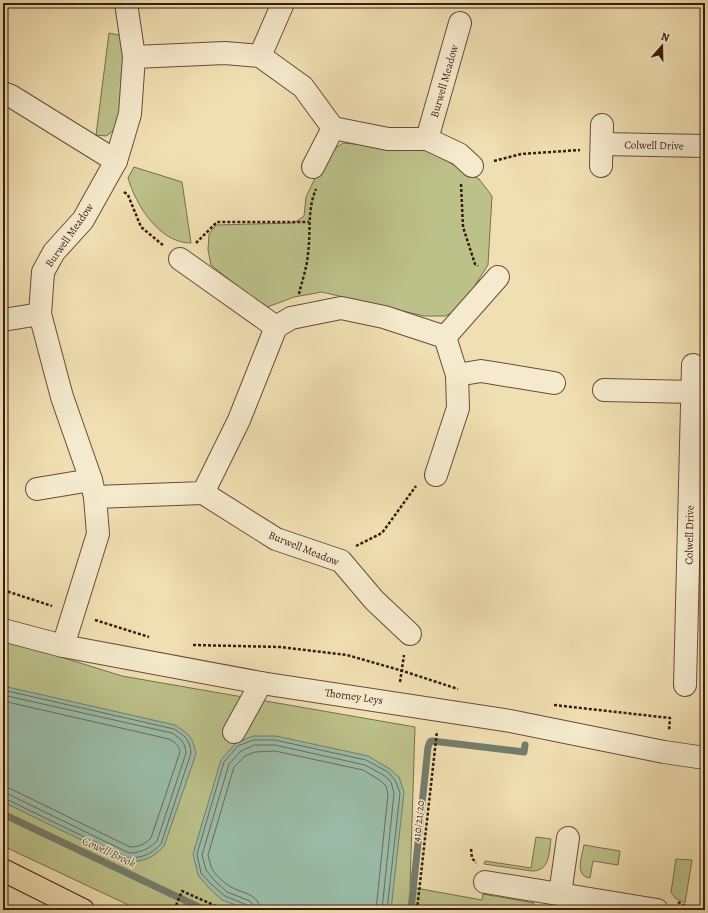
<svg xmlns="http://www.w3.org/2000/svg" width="708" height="913" viewBox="0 0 708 913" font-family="Alegreya,serif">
<rect width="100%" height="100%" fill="#f0dfb2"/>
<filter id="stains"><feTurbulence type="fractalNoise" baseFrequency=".005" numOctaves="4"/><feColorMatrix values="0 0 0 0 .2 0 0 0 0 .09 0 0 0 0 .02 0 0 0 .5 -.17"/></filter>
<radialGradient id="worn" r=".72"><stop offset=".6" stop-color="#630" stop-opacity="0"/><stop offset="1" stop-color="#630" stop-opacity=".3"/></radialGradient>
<!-- green -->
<g fill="#bcc18a" stroke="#7a6e4c">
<path d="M109,33L123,36C123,59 130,125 106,136L96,135Z"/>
<polygon points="343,143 429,151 479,179 492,196 488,265 460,309 445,316 424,316 322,292 294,297 265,308 211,265 208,250 209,234 216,225 294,223 304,216 306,197 326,155"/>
<path d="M134,167L182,182L191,243C159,243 136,205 128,178Z"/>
<polygon points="3,639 122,676 415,727 410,887 482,900 483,894 534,903 533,910 139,910 3,846"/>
<path d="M536,837L551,839C549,853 550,871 532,871L484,864L485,861L531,868Z"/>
<path d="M584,845L620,851L618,865L593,861L590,878C574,876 582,856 584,845Z"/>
<polygon points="676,859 692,860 685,903 675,898 671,892"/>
</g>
<!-- water -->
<g fill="#9bbdaa" stroke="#747d6c">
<path d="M3,686L175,725C189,734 193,737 196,754L164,846C152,859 145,861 127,862L3,802Z"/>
<polygon points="253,736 276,736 368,756 390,769 399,777 404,792 391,910 250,910 222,900 208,887 198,875 193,854 221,760 236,743"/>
</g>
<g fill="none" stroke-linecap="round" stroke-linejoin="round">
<!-- shore -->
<g stroke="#6a6c5c" stroke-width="1">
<path d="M3,690L174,729C185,736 190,739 191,753L161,844C152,854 142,858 128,858L6,799L3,798"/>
<path d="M3,695L172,733C181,739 185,742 186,753L157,841C149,849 140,853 129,853L8,794L3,793"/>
<path d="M3,701L169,739C175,742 179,745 180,752L151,838C145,844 139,847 130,847L11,789L3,787"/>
<polyline points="249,910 247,905 225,896 211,884 201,873 197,854 224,762 238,746 253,740 275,740 366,760 388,772 395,780 400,793 387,910"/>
<polyline points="254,910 253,905 250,901 227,892 214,880 206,870 202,855 229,764 241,751 254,745 275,745 365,765 385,776 391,782 394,793 382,910"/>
<path d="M260,910C259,893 243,894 231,887C224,883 214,874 211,867C210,863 209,859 208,855L234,767L245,756L255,752L275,751L363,770L381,781L386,786L388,794L376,910"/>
</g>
<!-- stream -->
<g stroke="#747d6c" stroke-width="7">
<polyline points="3,814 205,910"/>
<polyline points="411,910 428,747 430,742 432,741 524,752 525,745"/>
</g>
<defs>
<g id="minor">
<polyline points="460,23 427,139 459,154 472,166"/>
<polyline points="260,56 283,3"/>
<polyline points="134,57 225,53 260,56 303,87 333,128 388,139 427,139"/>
<polyline points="3,93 11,96 116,161"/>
<polyline points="602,144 705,146"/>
<polyline points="601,166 602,125"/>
<polyline points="313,167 333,128"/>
<polyline points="180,259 276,327"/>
<polyline points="3,320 40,314"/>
<polyline points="457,375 481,371 554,383"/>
<polyline points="604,390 693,392"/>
<polyline points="436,475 458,408 457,375 445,337"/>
<polyline points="37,489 91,480"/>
<polyline points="203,493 276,539 341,561 374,600 410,634"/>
<polyline points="95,497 203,493 239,420 276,327 291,318 341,308 384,317 445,337 498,277"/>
<polyline points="3,630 63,646 261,683 510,721 664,752 705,758"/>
<polyline points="63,646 98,534 95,497 91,480 62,397 40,314 43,272 54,252 83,220 116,161 130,114 134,57 126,3"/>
<polyline points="685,685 693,365"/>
<polyline points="234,732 261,683"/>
<polyline points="485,882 657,910"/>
<polyline points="560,894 568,838"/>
</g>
<polyline id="highway" points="3,870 83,910"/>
</defs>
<!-- minor casing -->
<use href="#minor" stroke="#674d38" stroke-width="24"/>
<!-- highway casing -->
<use href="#highway" stroke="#391c0f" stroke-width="24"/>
<!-- path -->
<g stroke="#391c0f" stroke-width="2.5" stroke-dasharray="3 2" stroke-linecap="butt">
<polyline points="494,161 521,154 580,150"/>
<polyline points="461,184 463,227 475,264 478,266"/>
<polyline points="124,192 128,195 141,227 164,246"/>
<polyline points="196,243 217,222 309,222"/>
<path d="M299,294C302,281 307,267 308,254C311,231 307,210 316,189"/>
<polyline points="356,546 382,533 416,486"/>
<polyline points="3,590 52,606"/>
<polyline points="95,620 149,637"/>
<polyline points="193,645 280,647 347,655 403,671 458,689"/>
<polyline points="400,682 404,655"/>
<polyline points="554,705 670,718 669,731"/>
<polyline points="471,849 472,858 476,863"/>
<polyline points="678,902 691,910"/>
<polyline points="174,910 182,891 225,910"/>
<polyline points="417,910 437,731"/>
</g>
<!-- minor -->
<use href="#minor" stroke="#f5eacd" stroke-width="22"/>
<!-- highway -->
<use href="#highway" stroke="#f0dfb2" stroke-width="22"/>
</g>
<g text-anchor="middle" stroke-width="3" stroke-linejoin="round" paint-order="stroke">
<!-- street labels -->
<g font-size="11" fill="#391c0f" stroke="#f5eacd">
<text transform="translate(444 81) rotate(-74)" y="4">Burwell Meadow</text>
<text transform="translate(654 145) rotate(1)" y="4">Colwell Drive</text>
<text transform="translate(69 235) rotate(-55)" y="4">Burwell Meadow</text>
<text transform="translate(689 535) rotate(-89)" y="4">Colwell Drive</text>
<text transform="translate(304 548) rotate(22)" y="4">Burwell Meadow</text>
<text transform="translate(354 696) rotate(8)" y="4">Thorney Leys</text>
<text transform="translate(418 821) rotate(-84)" y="4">410/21/20</text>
</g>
<!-- water labels -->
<g font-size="12" font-style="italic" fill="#564c3e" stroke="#f5eacd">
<text transform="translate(109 852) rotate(25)" y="4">Cowell Brook</text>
</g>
</g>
<!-- margin -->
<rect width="708" height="913" fill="none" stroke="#f0dfb2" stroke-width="16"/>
<rect x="4" y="4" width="700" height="905" fill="none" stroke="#391c0f" stroke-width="2"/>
<rect x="8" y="8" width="692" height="897" fill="none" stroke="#391c0f"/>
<!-- north arrow -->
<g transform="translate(662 46) rotate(20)" stroke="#f5eacd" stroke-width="3" paint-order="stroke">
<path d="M0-3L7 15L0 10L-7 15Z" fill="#391c0f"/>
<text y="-6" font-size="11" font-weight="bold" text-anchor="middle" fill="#391c0f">N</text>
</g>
<rect width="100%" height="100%" filter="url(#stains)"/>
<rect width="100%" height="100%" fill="url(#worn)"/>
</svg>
